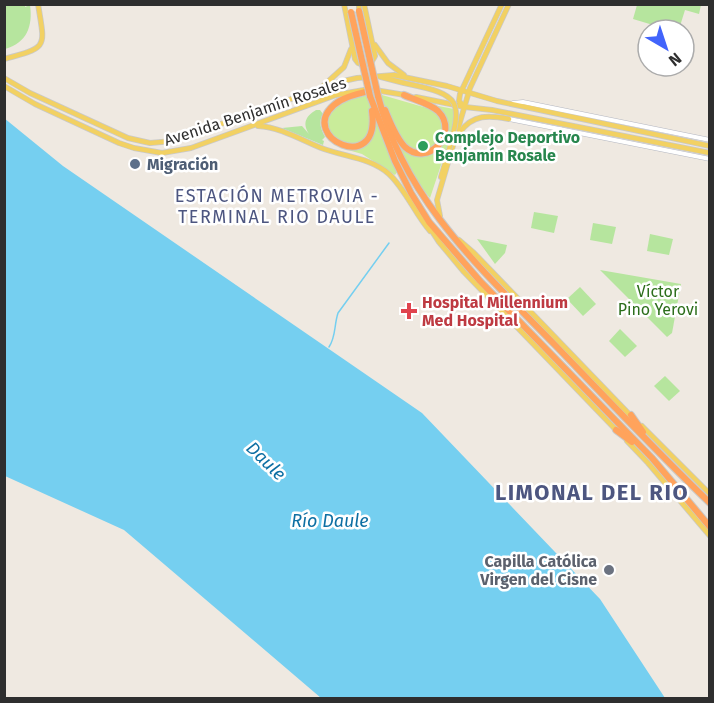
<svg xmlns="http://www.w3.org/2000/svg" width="714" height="703" viewBox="0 0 714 703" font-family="'Fira Sans',sans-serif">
<rect width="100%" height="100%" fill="#efe9e1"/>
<!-- green -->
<g fill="#b6e59e">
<path d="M5,4L25,5V7L30,5C33,26 27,43 5,49Z"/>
<polygon points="637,5 637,4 701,5 699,14 685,10 680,26 658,21 653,25 633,19"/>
<path d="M316,110H320L323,114C318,122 321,129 325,137L322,140L324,141L323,145L282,128L302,126L309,134C302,123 306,116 316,110Z"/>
<polygon points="534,212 558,216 554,233 531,228"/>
<polygon points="593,223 616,227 612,244 590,240"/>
<polygon points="650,234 673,239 669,255 647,251"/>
<polygon points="477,239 507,245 505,253 495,264"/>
<polygon points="600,270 681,284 672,333 667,337"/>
<polygon points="580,287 596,304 583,316 567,299"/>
<polygon points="620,329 637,346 625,357 609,341"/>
<polygon points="665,376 680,391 669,401 654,386"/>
</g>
<!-- pitch -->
<path fill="#c9ec9a" d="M382,95L427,108L433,105L454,109V126L430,198L417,182L390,129L380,132L397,172L395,175L362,154L348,150L361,147L356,144L341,143C338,140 333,136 331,133C319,114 344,100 358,97C366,95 374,96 382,95Z"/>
<!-- water -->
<polygon fill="#75cff0" points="4,118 63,166 422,413 600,599 665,698 321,698 124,530 5,476"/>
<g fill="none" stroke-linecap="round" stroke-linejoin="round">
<!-- stream -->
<path stroke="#75cff0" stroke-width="1.5" d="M329,347C336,337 334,325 338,313L389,243"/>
<defs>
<g id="minor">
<polyline points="513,103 523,102 710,140"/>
<polyline points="509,119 710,159"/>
</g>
<g id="major">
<polyline points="344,4 355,59 358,63 363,65 371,63 375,56 364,4"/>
<polyline points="359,4 359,11"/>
<polyline points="375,45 388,63 404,75"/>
<path d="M4,59C49,47 45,48 38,4"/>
<polyline points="381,77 404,83"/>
<polyline points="4,78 30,93 128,138 150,143 173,141 339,82 357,78 394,75 447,86 497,101 710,146"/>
<polyline points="4,86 35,104 119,143 134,148 162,153 191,148 336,95 364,90"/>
<polyline points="322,87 344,67 351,49"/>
<polyline points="375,90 405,95"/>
<polyline points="416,97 465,107 492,110 710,153"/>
<polyline points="465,107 459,101 460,94 502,4"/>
<path d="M258,126C281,127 303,141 324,149C346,157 371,158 389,174C406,190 415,214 430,231"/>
<path d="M460,132C473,114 489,115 509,119"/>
<polyline points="441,177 447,157"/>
<polyline points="440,216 437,200 470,88 509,4"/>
<polyline points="428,225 439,242 464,272 617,431"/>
<polyline points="459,240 474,253 631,416"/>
<polyline points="642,426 710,494"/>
<polyline points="627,441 648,463 710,536"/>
</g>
<g id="highway">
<polyline points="370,96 395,161 411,193 429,222 480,281 652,458 710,527"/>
<path d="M378,96C404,200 484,272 556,346C607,399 657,452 710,503"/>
<path d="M385,110C390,122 396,138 405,147C428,168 460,133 438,111C429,103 415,100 404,95"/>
<path d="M372,111C381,177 297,137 334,105C344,96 359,94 372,90"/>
<polyline points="631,415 643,432"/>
<polyline points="616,430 632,442"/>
</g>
</defs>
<!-- minor casing -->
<use href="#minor" stroke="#b4b7c1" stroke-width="5"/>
<!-- major casing -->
<use href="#major" stroke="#c9c9c9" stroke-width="6"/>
<!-- highway casing -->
<use href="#highway" stroke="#c9c9c9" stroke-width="8"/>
<!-- minor -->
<use href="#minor" stroke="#fff" stroke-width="4"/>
<!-- major -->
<use href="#major" stroke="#f2d163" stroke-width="4.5"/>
<!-- highway -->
<use href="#highway" stroke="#ffa35c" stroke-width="6"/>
<defs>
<path id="major-bridge" d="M404,83C463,95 463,100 447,157"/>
<g id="highway-bridge">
<polyline points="359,11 378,96"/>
<polyline points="351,12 370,96"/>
</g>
</defs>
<!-- major-bridge casing -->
<use href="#major-bridge" stroke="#c9c9c9" stroke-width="6" stroke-linecap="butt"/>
<!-- highway-bridge casing -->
<use href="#highway-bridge" stroke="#c9c9c9" stroke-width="8" stroke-linecap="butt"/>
<!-- major-bridge -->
<use href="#major-bridge" stroke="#f2d163" stroke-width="4.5"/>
<!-- highway-bridge -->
<use href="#highway-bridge" stroke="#ffa35c" stroke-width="6"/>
</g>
<!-- markers -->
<circle fill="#2e9e5b" stroke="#fff" stroke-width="2" cx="423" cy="146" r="6"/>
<circle fill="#5c6f8a" stroke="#fff" stroke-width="2" cx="135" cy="164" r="6"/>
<path fill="#e0444e" stroke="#fff" stroke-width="2" d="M406 302h6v6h6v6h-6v6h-6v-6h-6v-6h6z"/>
<circle fill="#6b7280" stroke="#fff" stroke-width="2" cx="609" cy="570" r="6"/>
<g text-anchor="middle" stroke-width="5" stroke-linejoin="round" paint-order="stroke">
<!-- street labels -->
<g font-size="16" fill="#2e2e2e" stroke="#fff">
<text transform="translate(255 111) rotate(-18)" y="6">Avenida Benjamín Rosales</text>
</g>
<!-- leisure labels -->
<g font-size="16" font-weight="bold" fill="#27864d" stroke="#fff" text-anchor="start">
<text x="435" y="143">Complejo Deportivo<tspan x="435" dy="18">Benjamín Rosale</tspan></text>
</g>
<!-- service labels -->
<g font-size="16" font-weight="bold" fill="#4e5e75" stroke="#fff" text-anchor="start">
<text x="147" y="170">Migración</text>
</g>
<!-- park labels -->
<g font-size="16" fill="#2c6e1b" stroke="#fff">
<text x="658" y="297">Víctor<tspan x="658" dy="18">Pino Yerovi</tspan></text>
</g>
<!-- health labels -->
<g font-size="16" font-weight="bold" fill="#be3a42" stroke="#fff" text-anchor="start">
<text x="422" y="308">Hospital Millennium<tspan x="422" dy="18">Med Hospital</tspan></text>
</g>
<!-- worship labels -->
<g font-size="16" font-weight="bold" fill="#5b616d" stroke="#fff" text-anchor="end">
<text x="597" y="567">Capilla Católica<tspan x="597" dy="18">Virgen del Cisne</tspan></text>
</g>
<!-- neighbourhood labels -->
<g font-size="18" letter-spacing="1.5" fill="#4d5680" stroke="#fff">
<text x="277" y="202">ESTACIÓN METROVIA -<tspan x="277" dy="21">TERMINAL RIO DAULE</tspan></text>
</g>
<!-- water labels -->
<g font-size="18" font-style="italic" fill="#0d6fa3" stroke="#fff">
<text transform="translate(266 461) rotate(44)" y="6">Daule</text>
<text x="330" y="527">Río Daule</text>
</g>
<!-- district labels -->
<g font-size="22" font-weight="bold" letter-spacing="1.5" fill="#4d5680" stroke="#fff">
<text x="592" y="500">LIMONAL DEL RIO</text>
</g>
</g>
<!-- border -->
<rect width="714" height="703" fill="none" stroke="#2e2e2e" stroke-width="12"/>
<!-- north arrow -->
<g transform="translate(666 48) rotate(141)"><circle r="28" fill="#ffffff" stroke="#ababab" stroke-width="1.5"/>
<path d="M0-4.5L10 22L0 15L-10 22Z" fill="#4264fb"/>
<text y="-9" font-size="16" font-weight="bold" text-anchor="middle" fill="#2e2e2e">N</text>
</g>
</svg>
